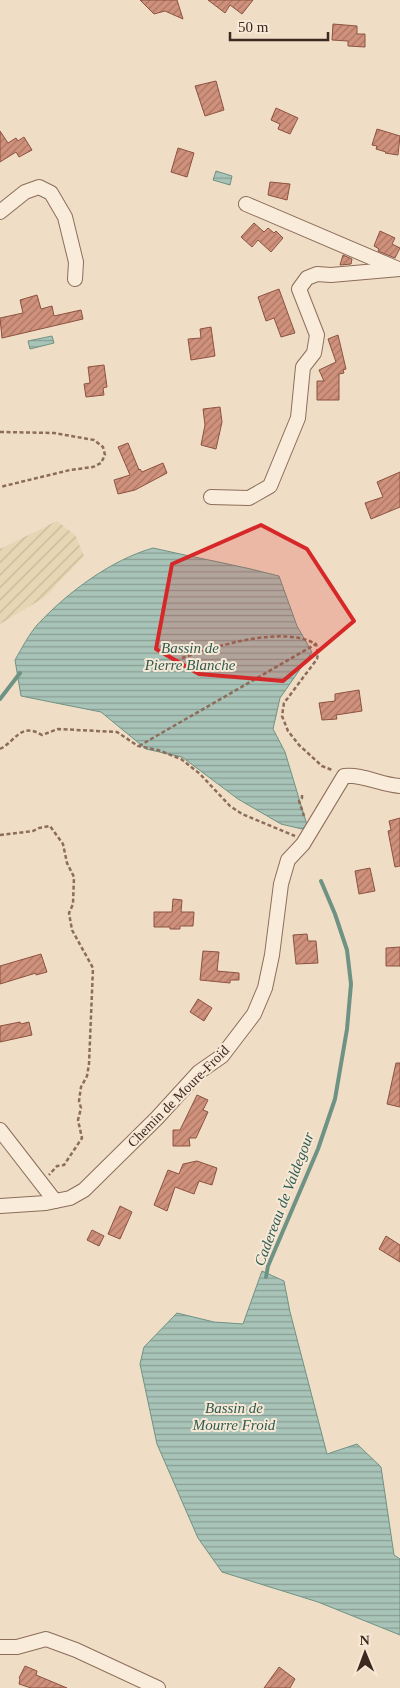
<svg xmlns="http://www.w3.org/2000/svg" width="400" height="1688" viewBox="0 0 400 1688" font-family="Georgia,serif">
<defs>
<pattern id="farmland-furrows" width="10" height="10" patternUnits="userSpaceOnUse" patternTransform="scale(1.25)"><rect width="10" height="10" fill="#e6d6b3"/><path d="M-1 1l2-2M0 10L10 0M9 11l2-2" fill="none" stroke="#c6b89a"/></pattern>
<pattern id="water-rules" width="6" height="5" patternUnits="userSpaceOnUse" patternTransform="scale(1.25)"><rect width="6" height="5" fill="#a8c3b7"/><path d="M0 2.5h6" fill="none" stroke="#8a9e94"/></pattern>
<pattern id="building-hatch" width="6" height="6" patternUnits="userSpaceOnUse" patternTransform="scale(1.25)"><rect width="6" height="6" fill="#cf917b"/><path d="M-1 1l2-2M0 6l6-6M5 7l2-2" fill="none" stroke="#a97664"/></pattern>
</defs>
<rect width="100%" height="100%" fill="#f0ddc6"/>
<!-- farmland -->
<polygon fill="url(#farmland-furrows)" points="57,521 75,535 84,556 45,597 0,624 0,549"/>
<!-- water -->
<g fill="url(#water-rules)" stroke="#6e9384">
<polygon points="216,171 232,176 230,185 213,180"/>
<polygon points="52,336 54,343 30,349 28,341"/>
<path d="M153,548C196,558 238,565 279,576L297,626L312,652L280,698L273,729L285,752L307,825L302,829L281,824L238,799L182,757L146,749L101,712L21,696L15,660C22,648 29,634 38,624C68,592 111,560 153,548Z"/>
<polygon points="262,1271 284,1281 290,1312 327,1454 357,1444 381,1467 394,1555 400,1559 400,1635 318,1602 222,1572 198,1538 157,1444 140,1364 144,1347 177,1313 214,1322 243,1324"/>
</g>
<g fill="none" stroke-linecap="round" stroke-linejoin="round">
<!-- stream -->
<g stroke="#6e9384" stroke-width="4">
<polyline points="0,699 20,673"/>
<polyline points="266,1277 268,1266 318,1149 335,1099 347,1029 351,984 347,950 335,914 321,881"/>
</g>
</g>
<!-- building -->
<g fill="url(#building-hatch)" stroke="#8c5240">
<polygon points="140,0 177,0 183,19 165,11 154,14"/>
<polygon points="208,0 253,0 242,14 230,5 225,13"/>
<polygon points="333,24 357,26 357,34 365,34 365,47 348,46 348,41 332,40"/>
<polygon points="216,81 224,110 205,116 195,86"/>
<polygon points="276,108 298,118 290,134 278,129 280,124 271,120"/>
<polygon points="377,129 400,136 398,155 385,153 386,152 376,149 377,146 372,145"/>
<polygon points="0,131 8,143 16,138 18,141 24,137 32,150 19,157 16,152 0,162"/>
<polygon points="178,148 194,153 187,177 171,172"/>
<polygon points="270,182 290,184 287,200 268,195"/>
<polygon points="254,223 264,232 268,228 274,233 276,231 283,238 271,252 258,240 252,247 241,237"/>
<polygon points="380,231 395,238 392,244 400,248 395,258 378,251 379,249 374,246"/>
<polygon points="343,255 352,259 351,264 340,265"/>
<polygon points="279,289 295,333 281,337 274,318 266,321 258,297"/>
<polygon points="37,295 41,309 52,306 54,316 81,310 83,319 2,338 0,318 23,313 20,300"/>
<polygon points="211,327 215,356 191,360 188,339 201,338 200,329"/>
<polygon points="338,335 346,369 343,370 344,373 339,374 339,400 317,400 317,381 324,381 319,370 336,362 328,339"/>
<polygon points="104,365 107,387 103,388 104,395 86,397 84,384 90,383 88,367"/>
<polygon points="220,407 222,422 216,449 201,445 205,425 203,409"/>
<polygon points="128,443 139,470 140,469 142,472 163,463 167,473 135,490 118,494 114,480 130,475 118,447"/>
<polygon points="400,472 400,507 371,519 365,503 383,497 377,482"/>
<polygon points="359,690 362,711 336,715 337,719 322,720 319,703 335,701 335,694"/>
<polygon points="400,818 400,866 395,867 388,831 391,830 389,821"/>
<polygon points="370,868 375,891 359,894 355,871"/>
<polygon points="173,899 182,900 181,912 194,912 193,926 180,926 180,929 170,929 170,927 154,927 154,912 172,912"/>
<polygon points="307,934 308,941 316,941 318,963 296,964 293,935"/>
<polygon points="400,947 400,966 386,966 386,948"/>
<polygon points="203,951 219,952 217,971 239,973 239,980 230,980 230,983 200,980"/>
<polygon points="41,954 47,972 36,975 36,973 0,984 0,966"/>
<polygon points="198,999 212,1008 204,1021 190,1012"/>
<polygon points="20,1022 21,1024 29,1022 32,1035 0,1042 0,1026"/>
<polygon points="396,1063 400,1063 400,1107 387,1104"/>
<polygon points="197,1095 208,1100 203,1110 208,1112 196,1138 189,1138 190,1146 173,1146 173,1130 180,1130"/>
<polygon points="197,1161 217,1168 212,1185 199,1181 194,1194 175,1187 167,1211 154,1205 168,1170 179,1174 183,1164"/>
<polygon points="120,1206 132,1212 120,1239 108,1234"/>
<polygon points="92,1230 104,1236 99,1246 87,1240"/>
<polygon points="386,1236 400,1245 400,1262 379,1249"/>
<polygon points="25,1666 37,1671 36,1675 67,1688 31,1688 19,1684 20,1679 19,1678"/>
<polygon points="279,1667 295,1679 290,1688 264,1688"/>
</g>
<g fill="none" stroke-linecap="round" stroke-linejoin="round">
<defs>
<g id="minor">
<polyline points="246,204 396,268"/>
<polyline points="0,212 25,192 39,187 51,193 65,217 76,262 75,279"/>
<polyline points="211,497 249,498 270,486 298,418 303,367 314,353 317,335 299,289 307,278 317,274 331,275 400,269"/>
<polyline points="0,1130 55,1201"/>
<path d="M0,1206L46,1203L70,1198L84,1190L157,1118L199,1072L222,1056L254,1014L265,988L272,955L281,884L288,860L303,844L344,776C363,774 381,785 400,786"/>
<polyline points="0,1647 17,1647 46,1639 76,1650 158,1688"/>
</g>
</defs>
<!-- minor casing -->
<use href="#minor" stroke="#8c6d5b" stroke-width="16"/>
<!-- path -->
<g stroke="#8c6d5b" stroke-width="2.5" stroke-dasharray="4 2.5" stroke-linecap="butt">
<polyline points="0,432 54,433 94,440 103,447 105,455 101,463 93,467 70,470 0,487"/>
<path d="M182,658C217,646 281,625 316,644L318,653L317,659L284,703L282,716L288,731L299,745L322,766L332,770"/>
<polyline points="139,746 316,644"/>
<path d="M0,749C16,741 20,722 42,735L58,729L117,732L138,746L158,750L181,759L200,774L230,806L242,814L295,836"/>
<polyline points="302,795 302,798 299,801 304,816"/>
<polyline points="0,835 33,831 39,828 50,826 63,844 67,863 74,877 73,904 69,913 72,930 93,968 89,1064 87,1076 81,1087 79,1101 81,1108 78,1120 82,1138 64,1165 57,1166 49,1175"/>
</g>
<!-- minor -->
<use href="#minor" stroke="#faecda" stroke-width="14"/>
</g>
<!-- marked area -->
<path fill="#d62828" fill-opacity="0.2" stroke="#d62828" stroke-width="4" stroke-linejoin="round" d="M261,525L307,549L354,621L283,681L199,674L156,649L172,564Z"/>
<g text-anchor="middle" stroke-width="4" stroke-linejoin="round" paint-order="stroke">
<!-- street labels -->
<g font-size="14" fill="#3c291f" stroke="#f7e8d6">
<text transform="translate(178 1096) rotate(-45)" y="5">Chemin de Moure-Froid</text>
</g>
<!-- water labels -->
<g font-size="15" font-style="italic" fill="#2e5c52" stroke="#f7e8d6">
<text x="190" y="653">Bassin de<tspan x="190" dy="17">Pierre Blanche</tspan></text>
<text transform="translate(284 1199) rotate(-69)" y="5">Cadereau de Valdegour</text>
<text x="234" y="1413">Bassin de<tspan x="234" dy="17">Mourre Froid</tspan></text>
</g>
</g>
<!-- north arrow -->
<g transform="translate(365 1653) rotate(359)" stroke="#f7e8d6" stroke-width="4" paint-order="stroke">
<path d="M0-4L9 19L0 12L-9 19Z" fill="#3c291f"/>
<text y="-8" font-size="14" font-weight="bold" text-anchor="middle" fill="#3c291f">N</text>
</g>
<!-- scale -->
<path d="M230 32v8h98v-8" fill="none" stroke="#3c291f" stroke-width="2.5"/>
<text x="238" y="32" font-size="15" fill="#3c291f" stroke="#f7e8d6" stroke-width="4" paint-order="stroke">50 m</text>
</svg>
